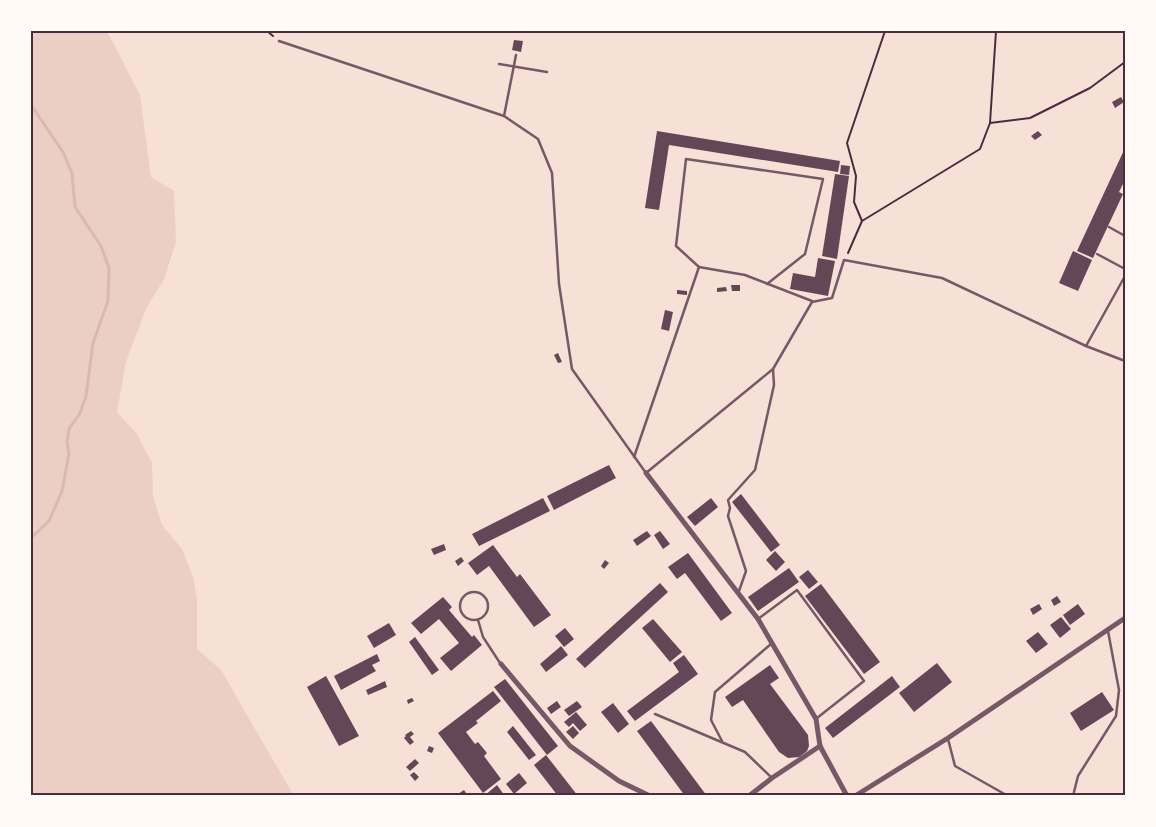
<svg xmlns="http://www.w3.org/2000/svg" width="1156" height="827" viewBox="0 0 1156 827" font-family="Manrope,sans-serif">
<rect width="100%" height="100%" fill="#f7e1d7"/>
<!-- green -->
<polygon fill="#ebcfc5" points="31,31 107,31 140,95 151,177 174,191 176,242 164,279 146,309 126,362 117,412 137,434 152,463 153,496 162,525 182,549 193,577 197,599 197,649 221,670 294,796 31,796"/>
<g fill="none" stroke-linecap="round" stroke-linejoin="round">
<!-- stream -->
<polyline stroke="#dcb8b0" stroke-width="3" points="31,105 63,152 72,173 75,207 101,246 109,268 108,301 93,343 86,396 80,413 69,429 67,442 69,454 62,491 49,521 31,538"/>
</g>
<!-- building -->
<g fill="#644757">
<polygon points="514,40 523,41 521,52 512,50"/>
<polygon points="1121,97 1124,102 1115,108 1112,102"/>
<polygon points="657,131 840,161 838,172 669,145 659,210 645,208"/>
<polygon points="1038,131 1042,135 1035,140 1031,136"/>
<polygon points="1125,148 1125,180 1119,192 1123,194 1093,258 1077,251"/>
<polygon points="841,165 850,166 849,175 840,174"/>
<polygon points="835,174 849,176 837,259 822,256"/>
<polygon points="1073,251 1092,260 1078,291 1059,283"/>
<polygon points="818,258 835,261 828,296 790,289 793,273 815,277"/>
<polygon points="731,285 740,285 740,291 732,291"/>
<polygon points="726,287 727,291 717,292 717,288"/>
<polygon points="677,290 687,291 687,295 677,294"/>
<polygon points="665,310 673,312 669,331 661,329"/>
<polygon points="558,353 562,362 558,363 554,355"/>
<polygon points="609,465 616,478 554,510 547,496"/>
<polygon points="741,494 780,545 771,552 732,502"/>
<polygon points="543,498 550,511 479,546 472,534"/>
<polygon points="711,498 718,507 695,526 687,517"/>
<polygon points="647,531 651,536 637,546 633,540"/>
<polygon points="660,531 670,544 663,549 654,535"/>
<polygon points="444,544 446,550 434,555 431,549"/>
<polygon points="493,545 517,577 520,574 551,615 534,627 489,566 477,575 468,563"/>
<polygon points="775,551 785,562 776,571 766,560"/>
<polygon points="688,553 732,613 721,621 685,573 677,579 668,567"/>
<polygon points="461,557 464,561 458,566 455,561"/>
<polygon points="605,560 609,563 604,569 601,566"/>
<polygon points="789,568 799,582 758,611 748,597"/>
<polygon points="808,570 818,582 809,589 799,577"/>
<polygon points="660,583 668,592 585,668 576,659"/>
<polygon points="821,584 880,662 864,674 805,596"/>
<polygon points="1057,596 1061,602 1054,606 1051,600"/>
<polygon points="443,597 452,607 449,610 472,637 474,635 482,645 451,671 440,658 459,643 439,619 421,634 411,623"/>
<polygon points="1039,604 1042,609 1033,615 1030,609"/>
<polygon points="1078,604 1085,614 1070,625 1063,615"/>
<polygon points="1061,617 1071,629 1060,638 1050,625"/>
<polygon points="653,619 682,652 670,662 642,628"/>
<polygon points="389,623 396,635 374,648 367,636"/>
<polygon points="565,628 574,639 564,647 555,636"/>
<polygon points="1038,632 1048,644 1036,653 1026,641"/>
<polygon points="415,637 439,670 432,675 409,642"/>
<polygon points="561,646 568,655 546,672 540,664"/>
<polygon points="377,654 380,661 372,665 376,671 341,690 334,676"/>
<polygon points="684,655 698,674 635,721 627,711 679,672 673,663"/>
<polygon points="937,663 952,682 914,712 899,693"/>
<polygon points="770,665 779,678 770,684 808,735 809,746 807,751 799,757 788,758 779,752 743,700 732,707 725,697"/>
<polygon points="326,676 359,736 339,746 307,687"/>
<polygon points="892,676 900,687 833,738 825,728"/>
<polygon points="505,679 558,746 547,755 494,687"/>
<polygon points="385,681 387,687 368,695 366,690"/>
<polygon points="493,691 501,701 476,721 478,723 466,732 475,744 478,742 487,753 484,756 501,779 483,793 438,733"/>
<polygon points="1102,692 1114,710 1081,731 1070,713"/>
<polygon points="412,698 414,701 408,704 407,700"/>
<polygon points="557,701 561,707 551,714 547,708"/>
<polygon points="577,701 582,707 569,716 564,710"/>
<polygon points="613,703 629,724 618,733 601,712"/>
<polygon points="576,712 587,725 580,731 573,723 569,727 564,722"/>
<polygon points="651,721 707,796 685,796 637,731"/>
<polygon points="513,726 536,755 529,760 507,732"/>
<polygon points="573,726 579,733 573,739 566,732"/>
<polygon points="411,731 414,734 410,737 414,742 410,745 404,738 406,736 405,735"/>
<polygon points="429,746 434,748 432,753 427,751"/>
<polygon points="546,755 578,796 558,796 534,765"/>
<polygon points="415,759 419,763 410,771 406,767"/>
<polygon points="414,772 419,777 415,781 410,775"/>
<polygon points="519,773 527,783 514,794 506,784"/>
<polygon points="497,785 505,796 484,796"/>
<polygon points="464,790 468,796 455,796"/>
</g>
<g fill="none" stroke-linecap="round" stroke-linejoin="round">
<!-- path -->
<g stroke="#4a2c40" stroke-width="2">
<polyline points="267,31 273,36"/>
<polyline points="990,123 1030,118 1090,88 1125,62"/>
<polyline points="862,221 854,202 856,176 847,143 885,31"/>
<polyline points="848,253 862,221 980,149 990,123 996,31"/>
</g>
<!-- service -->
<g stroke="#755966" stroke-width="2.5">
<polyline points="279,41 504,116 538,139 552,173 559,284 572,369 646,473 773,369 812,302 832,298 844,260 942,278 1086,346 1125,361"/>
<polyline points="499,64 547,72"/>
<polyline points="504,116 516,55"/>
<polyline points="1109,227 1125,236"/>
<polyline points="1097,254 1125,269"/>
<polyline points="767,284 805,254 823,179 686,159 676,246 699,267 745,275 812,301"/>
<polyline points="1086,346 1125,276"/>
<polyline points="634,457 699,267"/>
<polyline points="739,591 746,571 728,516 730,508 728,500 755,470 774,385 773,369"/>
<circle cx="474" cy="606" r="14"/>
<polyline points="758,619 797,590 864,681 817,718"/>
<polyline points="478,620 483,637 500,663"/>
<polyline points="655,714 745,752 772,778"/>
<polyline points="948,739 955,766 1008,796"/>
<polyline points="722,741 711,720 715,692 771,644"/>
<polyline points="1073,796 1078,776 1116,716 1119,690 1108,631"/>
</g>
<!-- minor -->
<g stroke="#755966" stroke-width="5">
<polyline points="646,473 758,619 816,719 820,746 847,796"/>
<polyline points="501,664 570,746 619,781 650,796"/>
<polyline points="749,796 772,778 820,746"/>
<polyline points="855,796 948,738 1125,618"/>
</g>
</g>
<!-- border -->
<rect width="1156" height="827" fill="none" stroke="#fffaf5" stroke-width="65"/>
<rect x="32" y="32" width="1092" height="762" fill="none" stroke="#4a2c40" stroke-width="2"/>
</svg>
